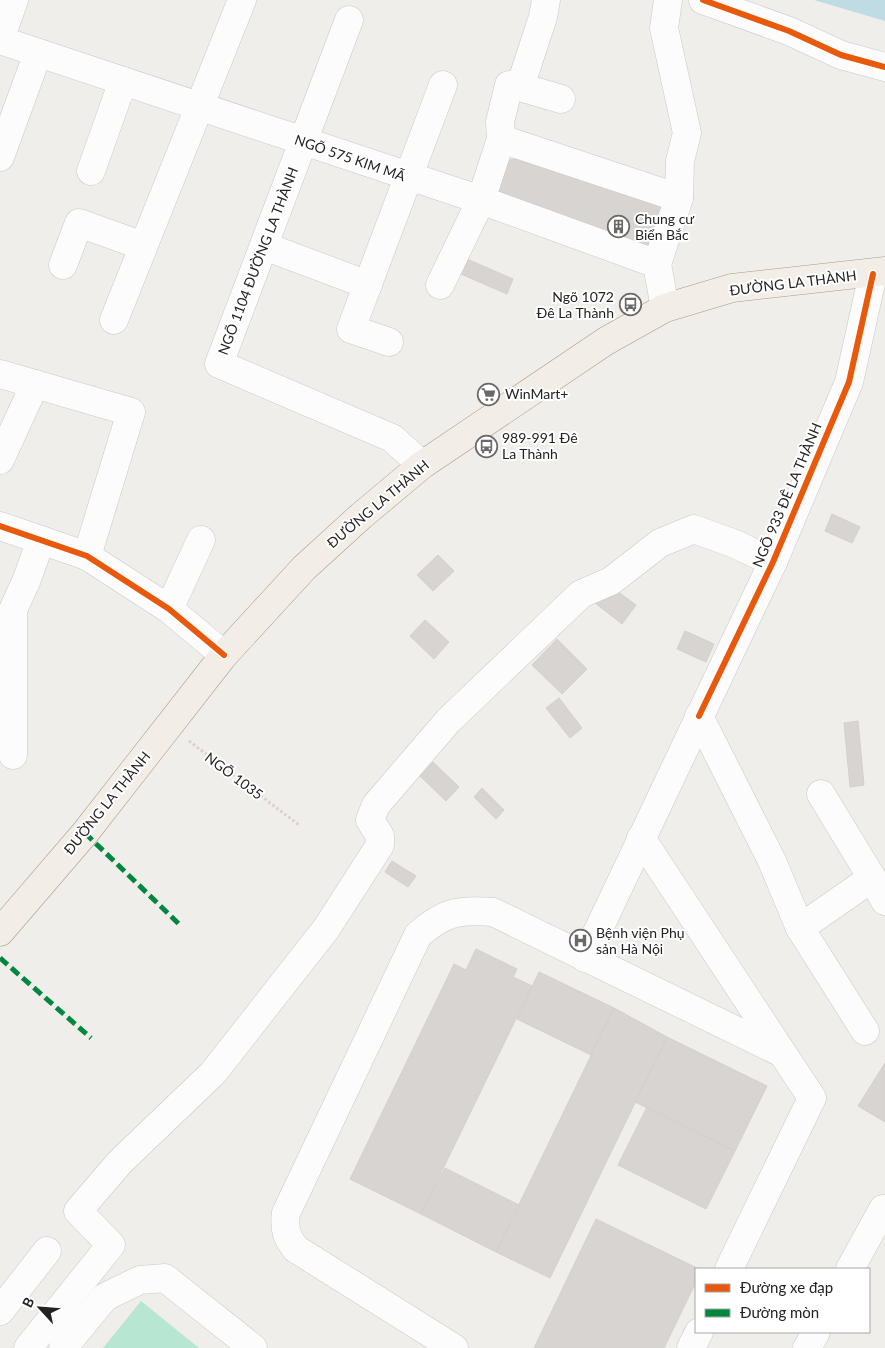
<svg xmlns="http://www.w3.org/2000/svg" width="885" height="1348" viewBox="0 0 885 1348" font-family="Lato,sans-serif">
<rect width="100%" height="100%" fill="#f0eeeb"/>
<!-- pitch -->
<polygon fill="#b7e6d2" points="141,1301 199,1348 103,1348"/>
<!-- water -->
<polygon fill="#bfdbe3" points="814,0 885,0 885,21"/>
<!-- building -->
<g fill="#d7d4d2" stroke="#d3d0cc">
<polygon points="514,159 667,201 649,253 496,192 505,161"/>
<polygon points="467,259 513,279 507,294 461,274"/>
<polygon points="832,514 860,527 852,543 825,531"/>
<polygon points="438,555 454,571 433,591 417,575"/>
<polygon points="609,585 636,605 622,624 595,603"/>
<polygon points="425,620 449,642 434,659 410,636"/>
<polygon points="685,631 714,644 706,662 677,649"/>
<polygon points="557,639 587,669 562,694 532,665"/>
<polygon points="559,698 582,728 570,738 546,708"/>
<polygon points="858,721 864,785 850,787 844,723"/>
<polygon points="433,762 459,787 446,801 420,776"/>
<polygon points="482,788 504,810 496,819 474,797"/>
<polygon points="392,861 416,876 408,887 385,872"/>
<polygon points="476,949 517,969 513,977 532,986 421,1214 350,1179 454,964 466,970"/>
<polygon points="539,972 614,1008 591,1055 517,1019"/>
<polygon points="614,1008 667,1037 550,1278 496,1252"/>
<polygon points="667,1037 767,1086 735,1151 635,1102"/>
<polygon points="885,1063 885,1122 858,1106"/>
<polygon points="647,1107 735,1151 706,1209 618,1165"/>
<polygon points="445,1168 519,1205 496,1252 421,1214"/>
<polygon points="596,1219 699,1269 696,1269 696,1282 664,1348 534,1348"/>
</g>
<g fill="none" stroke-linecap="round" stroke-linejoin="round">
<defs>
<g id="minor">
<polyline points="703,0 789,31 841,55 885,67"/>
<polyline points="349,20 219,364 392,438 422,465"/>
<polyline points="0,40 481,200 657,264 665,308"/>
<polyline points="0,40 14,0"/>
<polyline points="520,87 561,99"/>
<polyline points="501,139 679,198"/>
<polyline points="0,157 38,53"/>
<polyline points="91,171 123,81"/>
<polyline points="264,246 368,285"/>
<polyline points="657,264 679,198 680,161 687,133 664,28 668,0"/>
<polyline points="63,265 79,223 143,246"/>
<polyline points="440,285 481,200 501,139 500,122 509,85 520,87 543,17 546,0"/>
<polyline points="114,320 242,0"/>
<polyline points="389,342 351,329 443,85"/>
<polyline points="0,374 131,412 87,556"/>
<polyline points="0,460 35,384"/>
<polyline points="0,526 87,556 169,609 224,655"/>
<polyline points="169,609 201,540"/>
<polyline points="699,716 772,861 800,928 872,878 885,901"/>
<polyline points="13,755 13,610 27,579 41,540"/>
<polyline points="821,794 872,878"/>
<polyline points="641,838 812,1098 729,1269"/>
<polyline points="800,928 865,1031"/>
<polyline points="585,958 773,562 849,382 873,274"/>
<polyline points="850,1269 883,1209"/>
<polyline points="0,1311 47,1251"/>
<polyline points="28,1348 111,1245 78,1211 120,1162 213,1073 326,929 380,845 380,836 370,820 376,805 448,721 581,594 611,581 660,543 694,529 735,544 773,562"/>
<polyline points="63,1348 105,1297 140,1280 165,1278 253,1348"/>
<path d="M454,1348L296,1249C286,1237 284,1228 286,1213L418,935C444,912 459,909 493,912L782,1053"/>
<polyline points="691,1348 699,1332"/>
<polyline points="807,1348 816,1332"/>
</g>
<polyline id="major" points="0,932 85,833 224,655 304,568 361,516 422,465 606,341 665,308 732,288 885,271"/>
</defs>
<!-- minor casing -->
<use href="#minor" stroke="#c9c8c7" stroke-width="29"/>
<!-- major casing -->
<use href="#major" stroke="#a79c86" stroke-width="29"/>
<!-- path -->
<polyline stroke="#dccecd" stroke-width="3" stroke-dasharray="2.5 2.5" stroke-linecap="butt" points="189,741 299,825"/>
<!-- minor -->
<use href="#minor" stroke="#fdfcfc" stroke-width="28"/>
<!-- major -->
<use href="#major" stroke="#f3ede7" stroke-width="28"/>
<!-- quiet -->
<g stroke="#00873e" stroke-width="5" stroke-dasharray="10 5" stroke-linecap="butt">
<polyline points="85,833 179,924"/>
<polyline points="0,958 91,1038"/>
</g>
<defs>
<g id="cycleway">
<polyline points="703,0 789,31 841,55 885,67"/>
<polyline points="0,526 87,556 169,609 224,655"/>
<polyline points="699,716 773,562 849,382 873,274"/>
</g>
</defs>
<!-- cycleway casing -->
<use href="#cycleway" stroke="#fff" stroke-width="9"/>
<!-- cycleway -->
<use href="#cycleway" stroke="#e8590c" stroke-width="6"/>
</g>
<!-- icons -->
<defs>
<symbol id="building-ring" viewBox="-11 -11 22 22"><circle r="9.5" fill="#fff" stroke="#6a6968" stroke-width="1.5"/><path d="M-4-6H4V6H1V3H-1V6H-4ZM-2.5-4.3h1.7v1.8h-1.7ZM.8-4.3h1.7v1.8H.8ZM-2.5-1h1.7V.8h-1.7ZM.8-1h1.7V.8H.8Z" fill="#6a6968"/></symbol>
<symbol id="bus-ring" viewBox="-11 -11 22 22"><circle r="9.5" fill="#fff" stroke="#6a6968" stroke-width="1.5"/><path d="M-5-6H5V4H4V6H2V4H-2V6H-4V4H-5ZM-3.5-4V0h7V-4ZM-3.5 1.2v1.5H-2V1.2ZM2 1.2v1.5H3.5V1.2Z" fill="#6a6968"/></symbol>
<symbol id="supermarket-ring" viewBox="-11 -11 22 22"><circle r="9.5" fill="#fff" stroke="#6a6968" stroke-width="1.5"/><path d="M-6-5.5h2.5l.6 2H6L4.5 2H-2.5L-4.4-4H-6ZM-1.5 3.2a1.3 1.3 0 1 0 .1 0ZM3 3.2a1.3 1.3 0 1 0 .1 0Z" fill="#6a6968"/></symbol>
<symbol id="hospital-ring" viewBox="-11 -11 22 22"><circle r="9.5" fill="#fff" stroke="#6a6968" stroke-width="1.5"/><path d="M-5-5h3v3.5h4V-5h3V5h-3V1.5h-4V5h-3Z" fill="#6a6968"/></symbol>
</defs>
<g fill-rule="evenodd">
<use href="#building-ring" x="606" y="214" width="25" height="25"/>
<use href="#bus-ring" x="618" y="292" width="25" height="25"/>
<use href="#supermarket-ring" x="476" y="382" width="25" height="25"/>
<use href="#bus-ring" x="474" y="434" width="25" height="25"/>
<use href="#hospital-ring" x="568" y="928" width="25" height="25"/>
</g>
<g text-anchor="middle" stroke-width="4" stroke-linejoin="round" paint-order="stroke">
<!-- street labels -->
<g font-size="14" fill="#222" stroke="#fff">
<text transform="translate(350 158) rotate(19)" y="5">NGÕ 575 KIM MÃ</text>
<text transform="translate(258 261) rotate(-69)" y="5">NGÕ 1104 ĐƯỜNG LA THÀNH</text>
<text transform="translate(793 283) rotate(-7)" y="5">ĐƯỜNG LA THÀNH</text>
<text transform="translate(787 495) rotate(-67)" y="5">NGÕ 933 ĐÊ LA THÀNH</text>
<text transform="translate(378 504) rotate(-40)" y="5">ĐƯỜNG LA THÀNH</text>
<text transform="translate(234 776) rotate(37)" y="5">NGÕ 1035</text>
<text transform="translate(107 803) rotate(-51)" y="5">ĐƯỜNG LA THÀNH</text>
</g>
<!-- poi labels -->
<g font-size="14" fill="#222" stroke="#fff" text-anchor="start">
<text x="635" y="224">Chung cư<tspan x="635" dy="16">Biển Bắc</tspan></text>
<text x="614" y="302" text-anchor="end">Ngõ 1072<tspan x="614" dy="16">Đê La Thành</tspan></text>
<text x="505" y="399">WinMart+</text>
<text x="502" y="443">989-991 Đê<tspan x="502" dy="16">La Thành</tspan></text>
<text x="596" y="938">Bệnh viện Phụ<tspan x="596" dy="16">sản Hà Nội</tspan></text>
</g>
</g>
<!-- legend -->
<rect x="695" y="1268" width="175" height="65" fill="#ffffff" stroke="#a7a7a7"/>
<rect x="705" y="1284" width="25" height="8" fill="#e8590c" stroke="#a7a7a7"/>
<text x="740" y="1293" font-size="15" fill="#222222">Đường xe đạp</text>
<rect x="705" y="1309" width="25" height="8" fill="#00873e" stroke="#a7a7a7"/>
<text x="740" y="1318" font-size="15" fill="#222222">Đường mòn</text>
<!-- north arrow -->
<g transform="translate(40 1308) rotate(296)" stroke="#ffffff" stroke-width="4" paint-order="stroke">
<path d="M0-4L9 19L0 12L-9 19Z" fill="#222222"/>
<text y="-8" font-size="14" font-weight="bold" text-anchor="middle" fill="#222222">B</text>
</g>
</svg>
